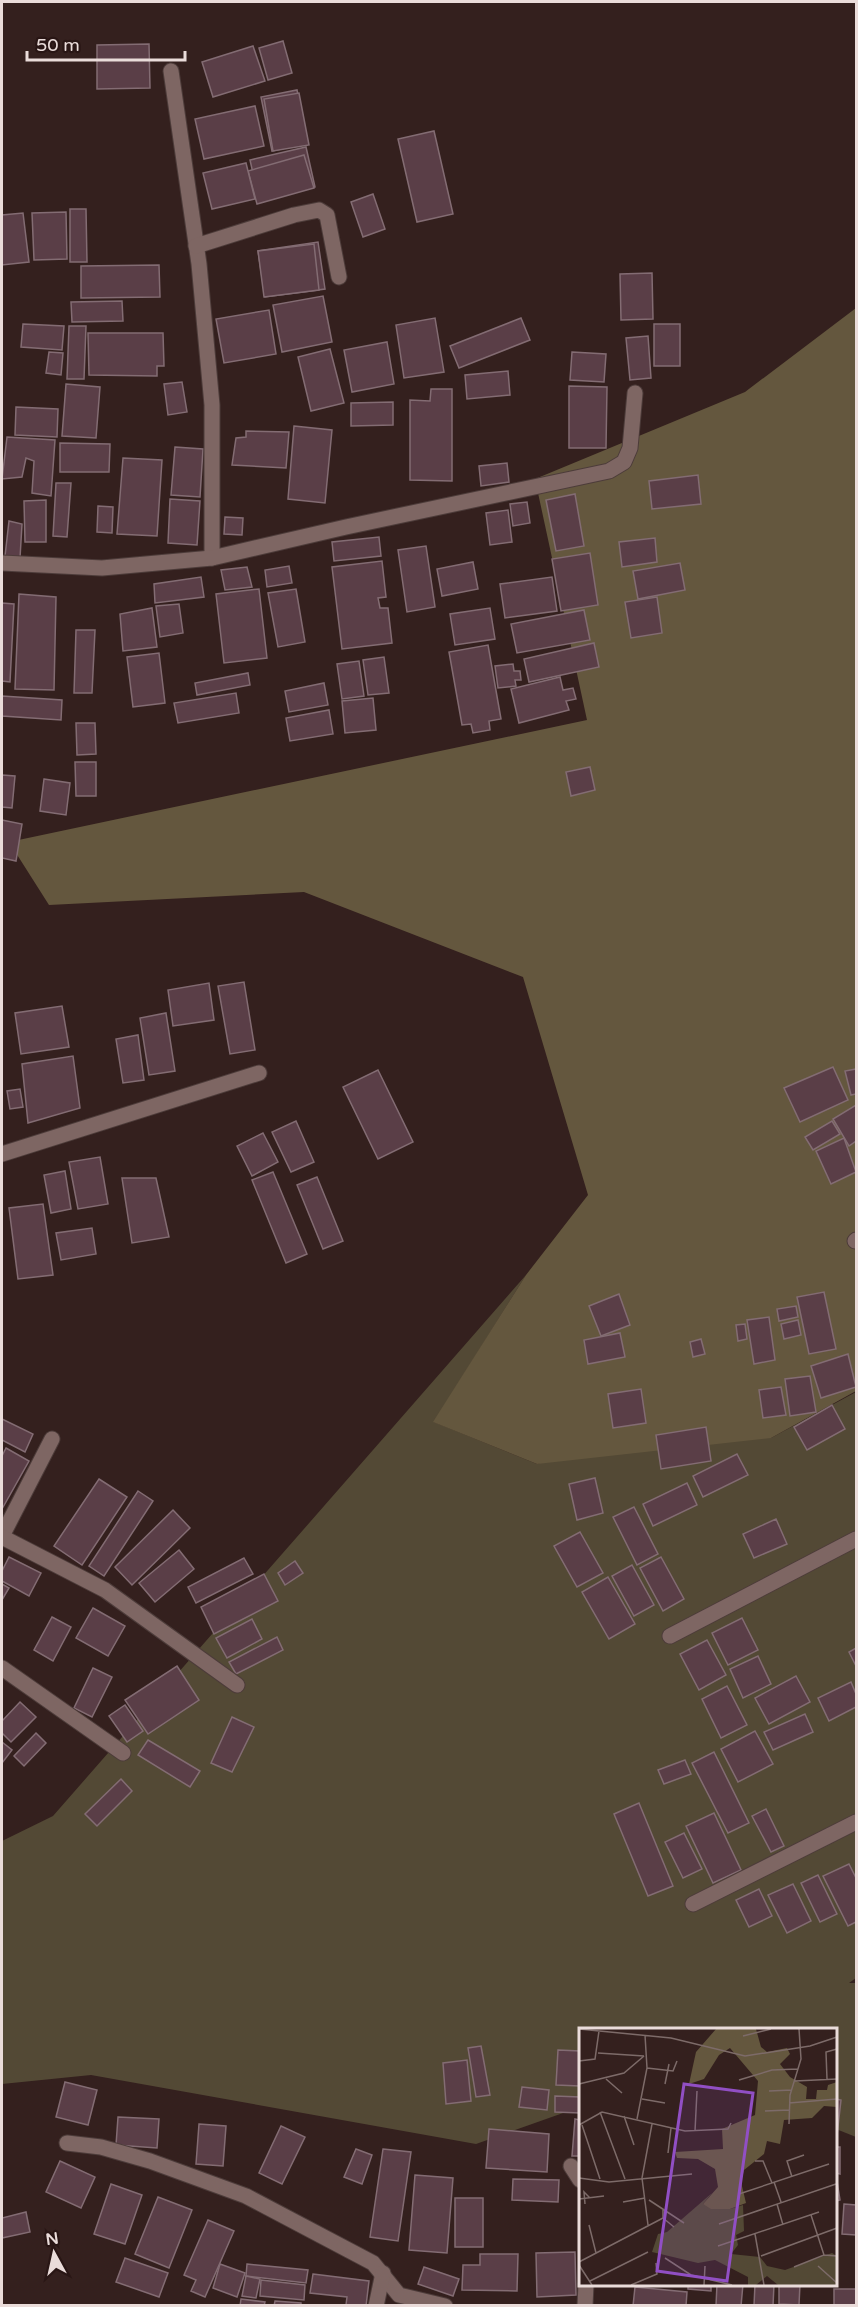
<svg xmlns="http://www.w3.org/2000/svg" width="858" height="2307" viewBox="0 0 858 2307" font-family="'Varela Round',sans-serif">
<rect width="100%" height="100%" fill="#34201e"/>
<!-- green -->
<polygon fill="#534935" points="526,1275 434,1422 537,1464 690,1416 771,1438 856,1392 856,1978 849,1983 856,1983 856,2137 836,2129 836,2030 580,2030 580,2107 476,2144 91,2075 2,2084 2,1841 53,1816"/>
<!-- forest -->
<polygon fill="#64573e" points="856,308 856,1391 771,1438 537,1464 433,1422 526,1275 588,1195 523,977 304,892 49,905 9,842 587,720 535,479 745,392"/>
<!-- building -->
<g fill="#5a3e47" stroke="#836c73" stroke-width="1.5">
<polygon points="283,41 292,73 268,80 259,48"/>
<polygon points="149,44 150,88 97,89 97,45"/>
<polygon points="253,46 265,81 213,97 202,62"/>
<polygon points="297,90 308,143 272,151 261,97"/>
<polygon points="299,93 309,145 273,151 264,99"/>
<polygon points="255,106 264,146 204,159 195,119"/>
<polygon points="434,131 453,214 417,222 398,139"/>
<polygon points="306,147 315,187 259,200 250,160"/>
<polygon points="304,155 314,188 257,204 248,171"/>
<polygon points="246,163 255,199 212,209 203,173"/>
<polygon points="373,194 385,229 363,237 351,202"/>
<polygon points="70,209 86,209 87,262 70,262"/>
<polygon points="66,212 67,259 34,260 32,213"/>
<polygon points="23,213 29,262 2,265 2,215"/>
<polygon points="318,242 325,289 265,297 258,251"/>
<polygon points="314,244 319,290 264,297 258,251"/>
<polygon points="159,265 160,297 81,298 81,266"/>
<polygon points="652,273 653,319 621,320 620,274"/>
<polygon points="323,296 332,342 282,352 273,305"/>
<polygon points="122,301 123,321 72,322 71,302"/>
<polygon points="269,310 276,354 224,363 216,319"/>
<polygon points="435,318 444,372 404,378 396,325"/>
<polygon points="521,318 530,340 459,368 450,346"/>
<polygon points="23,324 64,326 62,350 21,347"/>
<rect x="654" y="324" width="26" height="42"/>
<polygon points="69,326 86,326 84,379 67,379"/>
<polygon points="88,333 163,333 164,366 157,366 157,376 89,375"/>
<polygon points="648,336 651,378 630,380 626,338"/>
<polygon points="387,342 394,384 352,392 344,350"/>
<polygon points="330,349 344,403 311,411 298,357"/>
<polygon points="49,352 63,353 61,375 46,373"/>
<polygon points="572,352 606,354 604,382 570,380"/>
<polygon points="508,371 510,395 467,399 465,375"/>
<polygon points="182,382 187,412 168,415 164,384"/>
<polygon points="66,384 100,387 96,438 62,436"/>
<polygon points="569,386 607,387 606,448 569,448"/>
<polygon points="431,389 452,389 452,481 410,480 410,400 430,401"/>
<polygon points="393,402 393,425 351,426 351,403"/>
<polygon points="16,407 58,409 57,437 15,435"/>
<polygon points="294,426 332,430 325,503 288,499"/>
<polygon points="246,431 289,432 286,468 232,465 236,438 246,437"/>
<polygon points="7,437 55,440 51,496 32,493 34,461 26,458 22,477 2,479"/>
<polygon points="60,443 110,444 109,472 60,472"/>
<polygon points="175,447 203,449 200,497 171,495"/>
<polygon points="123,458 162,460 157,536 117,534"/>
<polygon points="507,463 509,482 481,486 479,466"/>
<polygon points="698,475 701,504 652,509 649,481"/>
<polygon points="56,483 71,483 67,537 53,536"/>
<polygon points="575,494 584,546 556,551 546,500"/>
<polygon points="170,499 200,501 197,545 168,543"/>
<polygon points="46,500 46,542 25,542 24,501"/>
<polygon points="527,502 530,523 513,526 510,504"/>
<polygon points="98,506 113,507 112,533 97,532"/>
<polygon points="508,510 512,542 490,545 486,513"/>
<polygon points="225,517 243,518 242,535 224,534"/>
<polygon points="9,521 22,524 20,558 5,556"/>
<polygon points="379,537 381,556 334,561 332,542"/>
<polygon points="655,538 657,562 622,567 619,542"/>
<polygon points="426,546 435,607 407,612 398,550"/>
<polygon points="590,553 598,605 561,611 552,559"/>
<polygon points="382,561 386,597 378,598 380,608 388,608 392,643 342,649 332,567"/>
<polygon points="473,562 478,589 442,596 437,569"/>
<polygon points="680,563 685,590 638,599 633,571"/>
<polygon points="289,566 292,583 267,587 265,570"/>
<polygon points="247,567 252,587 225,590 221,570"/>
<polygon points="201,577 204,597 155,603 154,584"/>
<polygon points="552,577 557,611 505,618 500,584"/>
<polygon points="259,589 267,658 224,663 216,594"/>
<polygon points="296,589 305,642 278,647 268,593"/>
<polygon points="19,594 56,597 54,690 15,689"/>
<polygon points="657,597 662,633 631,638 625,602"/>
<polygon points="2,603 14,604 10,682 2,681"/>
<polygon points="179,604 183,633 160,637 156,606"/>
<polygon points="152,608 157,647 123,651 120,614"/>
<polygon points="490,608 495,639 455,645 450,614"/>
<polygon points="584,610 590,640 517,653 511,624"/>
<polygon points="76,630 95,630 92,693 74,693"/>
<polygon points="594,643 599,667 529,682 524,659"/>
<polygon points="488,645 501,719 489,721 490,730 473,733 471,724 462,725 449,652"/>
<polygon points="159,653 165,703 133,707 127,657"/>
<polygon points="384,657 389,693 368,695 363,660"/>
<polygon points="359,661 364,696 342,699 337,664"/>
<polygon points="513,664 514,671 520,671 521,680 515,680 516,686 498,688 495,666"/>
<polygon points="248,673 250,685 197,695 195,683"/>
<polygon points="560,677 563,690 573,688 576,699 566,701 569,710 519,723 511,689"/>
<polygon points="324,683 328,705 289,712 285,691"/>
<polygon points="236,693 239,713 178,723 174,703"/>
<polygon points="2,696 62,700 61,720 2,716"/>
<polygon points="373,698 376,730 345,733 342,701"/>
<polygon points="329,710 333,734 290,741 286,718"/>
<polygon points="76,723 95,723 96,754 77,755"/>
<polygon points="75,762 96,762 96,796 76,796"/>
<polygon points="590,767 595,790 571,796 566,772"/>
<polygon points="2,775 15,776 12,808 2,807"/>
<polygon points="44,779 70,783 66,815 40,811"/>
<polygon points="2,820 22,824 16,861 2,858"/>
<polygon points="244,982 255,1050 230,1054 218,986"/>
<polygon points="209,983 214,1020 173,1026 168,990"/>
<polygon points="62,1006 69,1047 21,1054 15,1013"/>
<polygon points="166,1013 175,1071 149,1075 140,1018"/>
<polygon points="138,1035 144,1080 123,1083 116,1039"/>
<polygon points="73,1056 80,1108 28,1123 22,1064"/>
<polygon points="833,1067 848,1100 800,1122 784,1088"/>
<polygon points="856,1069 856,1094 851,1095 845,1071"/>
<polygon points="378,1070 413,1142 378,1159 343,1087"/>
<polygon points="20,1089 23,1107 10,1109 7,1091"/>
<polygon points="856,1105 856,1141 849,1146 833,1119"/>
<polygon points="296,1121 314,1162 291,1172 272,1132"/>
<polygon points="832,1121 840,1134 813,1150 805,1137"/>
<polygon points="263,1133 278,1162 252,1176 237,1146"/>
<polygon points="844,1138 856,1172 831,1184 816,1151"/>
<polygon points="100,1157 108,1204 78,1209 69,1162"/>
<polygon points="65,1171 71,1209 51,1213 44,1175"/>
<polygon points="273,1172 307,1254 286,1263 252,1180"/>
<polygon points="317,1177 343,1241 323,1249 297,1185"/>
<polygon points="122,1178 156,1178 169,1237 132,1243"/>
<polygon points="43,1204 53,1275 18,1279 9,1208"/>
<polygon points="92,1228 96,1254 61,1260 56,1233"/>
<polygon points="824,1292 836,1349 809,1354 797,1297"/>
<polygon points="619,1294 630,1325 601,1336 589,1306"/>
<polygon points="796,1306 798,1317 779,1321 777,1309"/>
<polygon points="769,1317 775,1360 754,1364 747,1320"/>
<polygon points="798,1320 801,1335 784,1339 781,1324"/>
<polygon points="745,1324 747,1339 738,1341 736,1325"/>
<polygon points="620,1333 625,1357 588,1364 584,1340"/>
<polygon points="701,1339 705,1354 693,1357 690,1342"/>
<polygon points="848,1354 856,1387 821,1398 811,1366"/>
<polygon points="810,1376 816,1412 790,1416 785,1379"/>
<polygon points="781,1387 786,1415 763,1418 759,1390"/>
<polygon points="641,1389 646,1423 613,1428 608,1394"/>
<polygon points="832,1405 845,1429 807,1450 794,1427"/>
<polygon points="2,1419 33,1434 25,1452 2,1440"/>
<polygon points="706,1427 711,1461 661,1469 656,1435"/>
<polygon points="6,1448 29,1461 2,1509 2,1456"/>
<polygon points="737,1454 748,1475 703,1497 693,1476"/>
<polygon points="595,1478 603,1513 577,1520 569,1484"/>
<polygon points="99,1479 127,1497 82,1565 54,1546"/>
<polygon points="687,1483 697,1505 653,1526 643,1504"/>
<polygon points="138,1491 153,1501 104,1576 89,1566"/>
<polygon points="634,1507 658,1554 637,1565 613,1517"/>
<polygon points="173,1510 190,1528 132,1585 115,1567"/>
<polygon points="776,1519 787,1544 754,1558 743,1534"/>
<polygon points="580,1532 603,1573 577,1587 554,1546"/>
<polygon points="179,1550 194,1569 155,1602 139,1583"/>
<polygon points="9,1557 41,1573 29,1596 2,1581 2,1571"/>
<polygon points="661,1557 684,1599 663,1611 640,1568"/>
<polygon points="244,1558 253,1574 196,1603 188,1587"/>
<polygon points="295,1561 303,1573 285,1585 278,1573"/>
<polygon points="632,1565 654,1605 634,1616 612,1576"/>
<polygon points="264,1574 278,1601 214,1634 201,1607"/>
<polygon points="608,1577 635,1624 609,1639 582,1592"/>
<polygon points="2,1584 9,1588 2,1600"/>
<polygon points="93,1608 125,1626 108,1656 76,1638"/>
<polygon points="52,1617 71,1627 53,1661 34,1650"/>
<polygon points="742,1618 758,1650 728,1665 712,1633"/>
<polygon points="252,1619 262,1639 227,1658 216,1638"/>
<polygon points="277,1637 283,1650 236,1674 229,1662"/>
<polygon points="707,1640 726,1675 699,1690 680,1654"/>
<polygon points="856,1648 856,1666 849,1652"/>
<polygon points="758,1656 771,1684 743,1698 730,1669"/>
<polygon points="177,1666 199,1700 148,1734 125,1700"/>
<polygon points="93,1668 112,1677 92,1717 74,1708"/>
<polygon points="796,1676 810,1702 769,1724 755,1698"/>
<polygon points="851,1682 856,1694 856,1707 829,1721 818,1698"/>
<polygon points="727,1686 747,1725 721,1738 702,1699"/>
<polygon points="20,1702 36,1717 11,1742 2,1733 2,1721"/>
<polygon points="125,1705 143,1731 127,1742 109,1716"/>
<polygon points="805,1714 813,1732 773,1750 764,1732"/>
<polygon points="232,1717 254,1727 232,1772 211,1763"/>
<polygon points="755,1731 773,1764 738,1782 721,1749"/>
<polygon points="36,1733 46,1743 24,1766 14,1756"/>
<polygon points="148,1740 200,1771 190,1787 138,1755"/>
<polygon points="2,1742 12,1750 2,1763"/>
<polygon points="714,1752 749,1823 728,1833 692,1763"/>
<polygon points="685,1760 691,1774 664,1784 658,1770"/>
<polygon points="121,1779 132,1791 97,1826 85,1814"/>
<polygon points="639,1803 673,1886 648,1896 614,1814"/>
<polygon points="766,1809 784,1846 771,1852 752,1816"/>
<polygon points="714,1813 741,1870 713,1883 686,1826"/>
<polygon points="684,1833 702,1869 683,1878 665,1842"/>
<polygon points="849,1864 856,1878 856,1922 848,1926 823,1876"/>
<polygon points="818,1875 837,1914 820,1922 801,1883"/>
<polygon points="793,1884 811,1921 787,1933 768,1895"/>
<polygon points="759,1889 772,1916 749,1927 736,1900"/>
<polygon points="481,2046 490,2095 476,2097 468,2048"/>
<polygon points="558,2050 580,2051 580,2086 556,2085"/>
<polygon points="467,2060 471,2101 446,2104 443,2063"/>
<polygon points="65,2082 97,2090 88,2125 56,2117"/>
<polygon points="522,2087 549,2090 547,2110 519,2107"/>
<polygon points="555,2096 580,2097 580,2113 555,2112"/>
<polygon points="836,2099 841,2100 836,2144"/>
<polygon points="118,2117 159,2119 157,2148 116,2145"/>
<polygon points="575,2119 580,2120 580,2156 572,2156"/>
<polygon points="199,2124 226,2126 223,2166 196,2164"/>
<polygon points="281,2126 305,2137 282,2184 259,2173"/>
<polygon points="489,2129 549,2134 547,2172 486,2168"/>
<polygon points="836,2147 840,2147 840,2174 836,2173"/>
<polygon points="356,2149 372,2155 362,2184 344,2177"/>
<polygon points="383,2149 411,2152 398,2241 370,2237"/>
<polygon points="60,2161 95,2177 81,2208 46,2192"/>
<polygon points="415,2175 453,2178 447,2253 409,2250"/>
<polygon points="836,2175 840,2200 836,2201"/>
<polygon points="513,2179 559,2180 558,2202 512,2200"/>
<polygon points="111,2184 142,2195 125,2244 94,2234"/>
<polygon points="158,2197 192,2210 169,2268 135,2254"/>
<rect x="455" y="2198" width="28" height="49"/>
<polygon points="844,2204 856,2205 856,2235 842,2234"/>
<polygon points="26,2212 30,2232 2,2238 2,2218"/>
<polygon points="208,2220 234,2231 205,2297 191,2291 196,2280 184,2275"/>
<polygon points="575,2252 576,2295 537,2297 536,2253"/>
<polygon points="480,2254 518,2254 517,2291 462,2290 463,2265 480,2265"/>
<polygon points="125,2258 168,2273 159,2297 116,2282"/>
<polygon points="220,2264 245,2273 237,2297 213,2288"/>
<polygon points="247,2264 308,2270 306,2283 246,2276"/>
<polygon points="424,2267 459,2279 453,2296 418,2284"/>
<polygon points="313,2274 369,2281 366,2306 346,2305 347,2297 310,2293"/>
<polygon points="246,2276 260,2279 256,2298 242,2296"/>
<polygon points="261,2280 305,2285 304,2300 260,2296"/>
<polygon points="688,2284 711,2284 711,2291 688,2289"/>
<polygon points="717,2284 743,2284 741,2306 716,2306"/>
<polygon points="755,2284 774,2284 773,2306 754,2306"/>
<polygon points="779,2284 800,2284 799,2305 779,2304"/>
<polygon points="635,2287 687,2292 686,2306 633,2306"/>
<rect x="834" y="2289" width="22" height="17"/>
<polygon points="241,2299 265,2302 264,2306 240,2306"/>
<polygon points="275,2301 301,2303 301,2306 274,2306"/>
</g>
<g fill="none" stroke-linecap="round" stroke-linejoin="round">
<defs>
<g id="street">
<polyline points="171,71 199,264 212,405 212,558"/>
<polyline points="196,246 294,215 319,210 327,215 339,277"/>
<polyline points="2,563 102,568 212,558 346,527 609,471 624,462 630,448 635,393"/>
<polyline points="2,1154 259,1073"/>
<polyline points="855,1241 856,1240"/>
<polyline points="2,1536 52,1439"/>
<polyline points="2,1537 105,1590 237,1685"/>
<polyline points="670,1636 856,1539"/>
<polyline points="2,1668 123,1753"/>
<polyline points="693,1904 856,1822"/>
<polyline points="67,2143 101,2147 150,2161 246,2196 373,2263 399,2295 445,2306"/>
<polyline points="571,2166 580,2180"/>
<polyline points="376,2306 383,2273"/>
<polyline points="585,2306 586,2284"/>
</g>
</defs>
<!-- street casing -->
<use href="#street" stroke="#4d3c3a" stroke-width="17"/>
<!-- street -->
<use href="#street" stroke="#7e6663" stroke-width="15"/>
</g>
<!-- overview -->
<g transform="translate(579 2028)">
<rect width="258" height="258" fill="#34201e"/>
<path d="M133,165L124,176L151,181L164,177L165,203L157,207L159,217L152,226L181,229L188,238L206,242L253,225L258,228V257H199L188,248L177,257H169V249L136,232L119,235L73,224L79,206L88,204Z" fill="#534935"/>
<path d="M137,1H177L182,19L188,24L208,20L211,26L201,36L211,49L228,59L227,71H237L238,62H248L249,57L258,54V79L245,78L233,90L205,92L201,116L188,113L185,126L165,142L162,154L167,175L151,181H132L124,176L139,159L136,141L119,131L98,130L96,124L144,121L143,101L176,87L179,53L151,20L140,27L125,51L110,56L117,24Z" fill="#64573e"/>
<path fill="none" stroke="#7d6b69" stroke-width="1.5" d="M0,1L92,10L166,28L231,18L258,9M164,8L192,1M19,25L65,28M0,33L16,31L20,3M68,40L94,43L98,33M27,51L43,65M248,51L247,24L258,21M160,52L193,42L219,41M216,53L258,51M0,56L45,45L65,28M86,56L90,36M190,63L213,62M63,71L86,75M210,75L258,71M186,83L210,82M21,84L46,151M45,88L55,117M58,91L68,40L66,7M210,96L211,67L222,31L220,1M0,97L23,84L106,103L149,101L152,95M3,97L21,151M116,103L118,63M89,125L92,100M176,133H184L193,155M213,149L208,133L225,127M0,150L30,154L113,146M195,154L202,174M160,166L250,136M0,171L25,168M70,172L105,195M44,174L66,170M6,176L5,164L11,170M198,176L204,197M84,182V190L95,199M232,187L245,227M140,196L257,156M10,197L17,225M69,197L63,150L73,96M176,206L185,257M139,218L240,184M182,228L258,200M86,230L112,247L153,257M0,234L84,190M0,237L13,257M239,238L258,255M215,239L245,227L258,228M11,253L69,224M52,257L78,246L77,235M125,257L126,238"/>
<path fill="#914fc4" fill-opacity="0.15" stroke="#914fc4" stroke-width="3" d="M105,56L174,65L148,253L78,243Z"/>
<rect width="258" height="258" fill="none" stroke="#eadcda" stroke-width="3"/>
</g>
<!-- border -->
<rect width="858" height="2307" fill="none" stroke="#eadcda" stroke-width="6"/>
<!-- north arrow -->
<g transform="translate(54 2253) rotate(352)" stroke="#291615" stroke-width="4.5" paint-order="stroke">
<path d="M0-4.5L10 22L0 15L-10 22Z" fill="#eadcda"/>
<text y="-9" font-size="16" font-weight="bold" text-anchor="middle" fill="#eadcda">N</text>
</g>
<!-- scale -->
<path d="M27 51v9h158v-9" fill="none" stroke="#eadcda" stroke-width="3"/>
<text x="36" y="51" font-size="18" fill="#eadcda" stroke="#291615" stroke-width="4.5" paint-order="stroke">50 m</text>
</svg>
